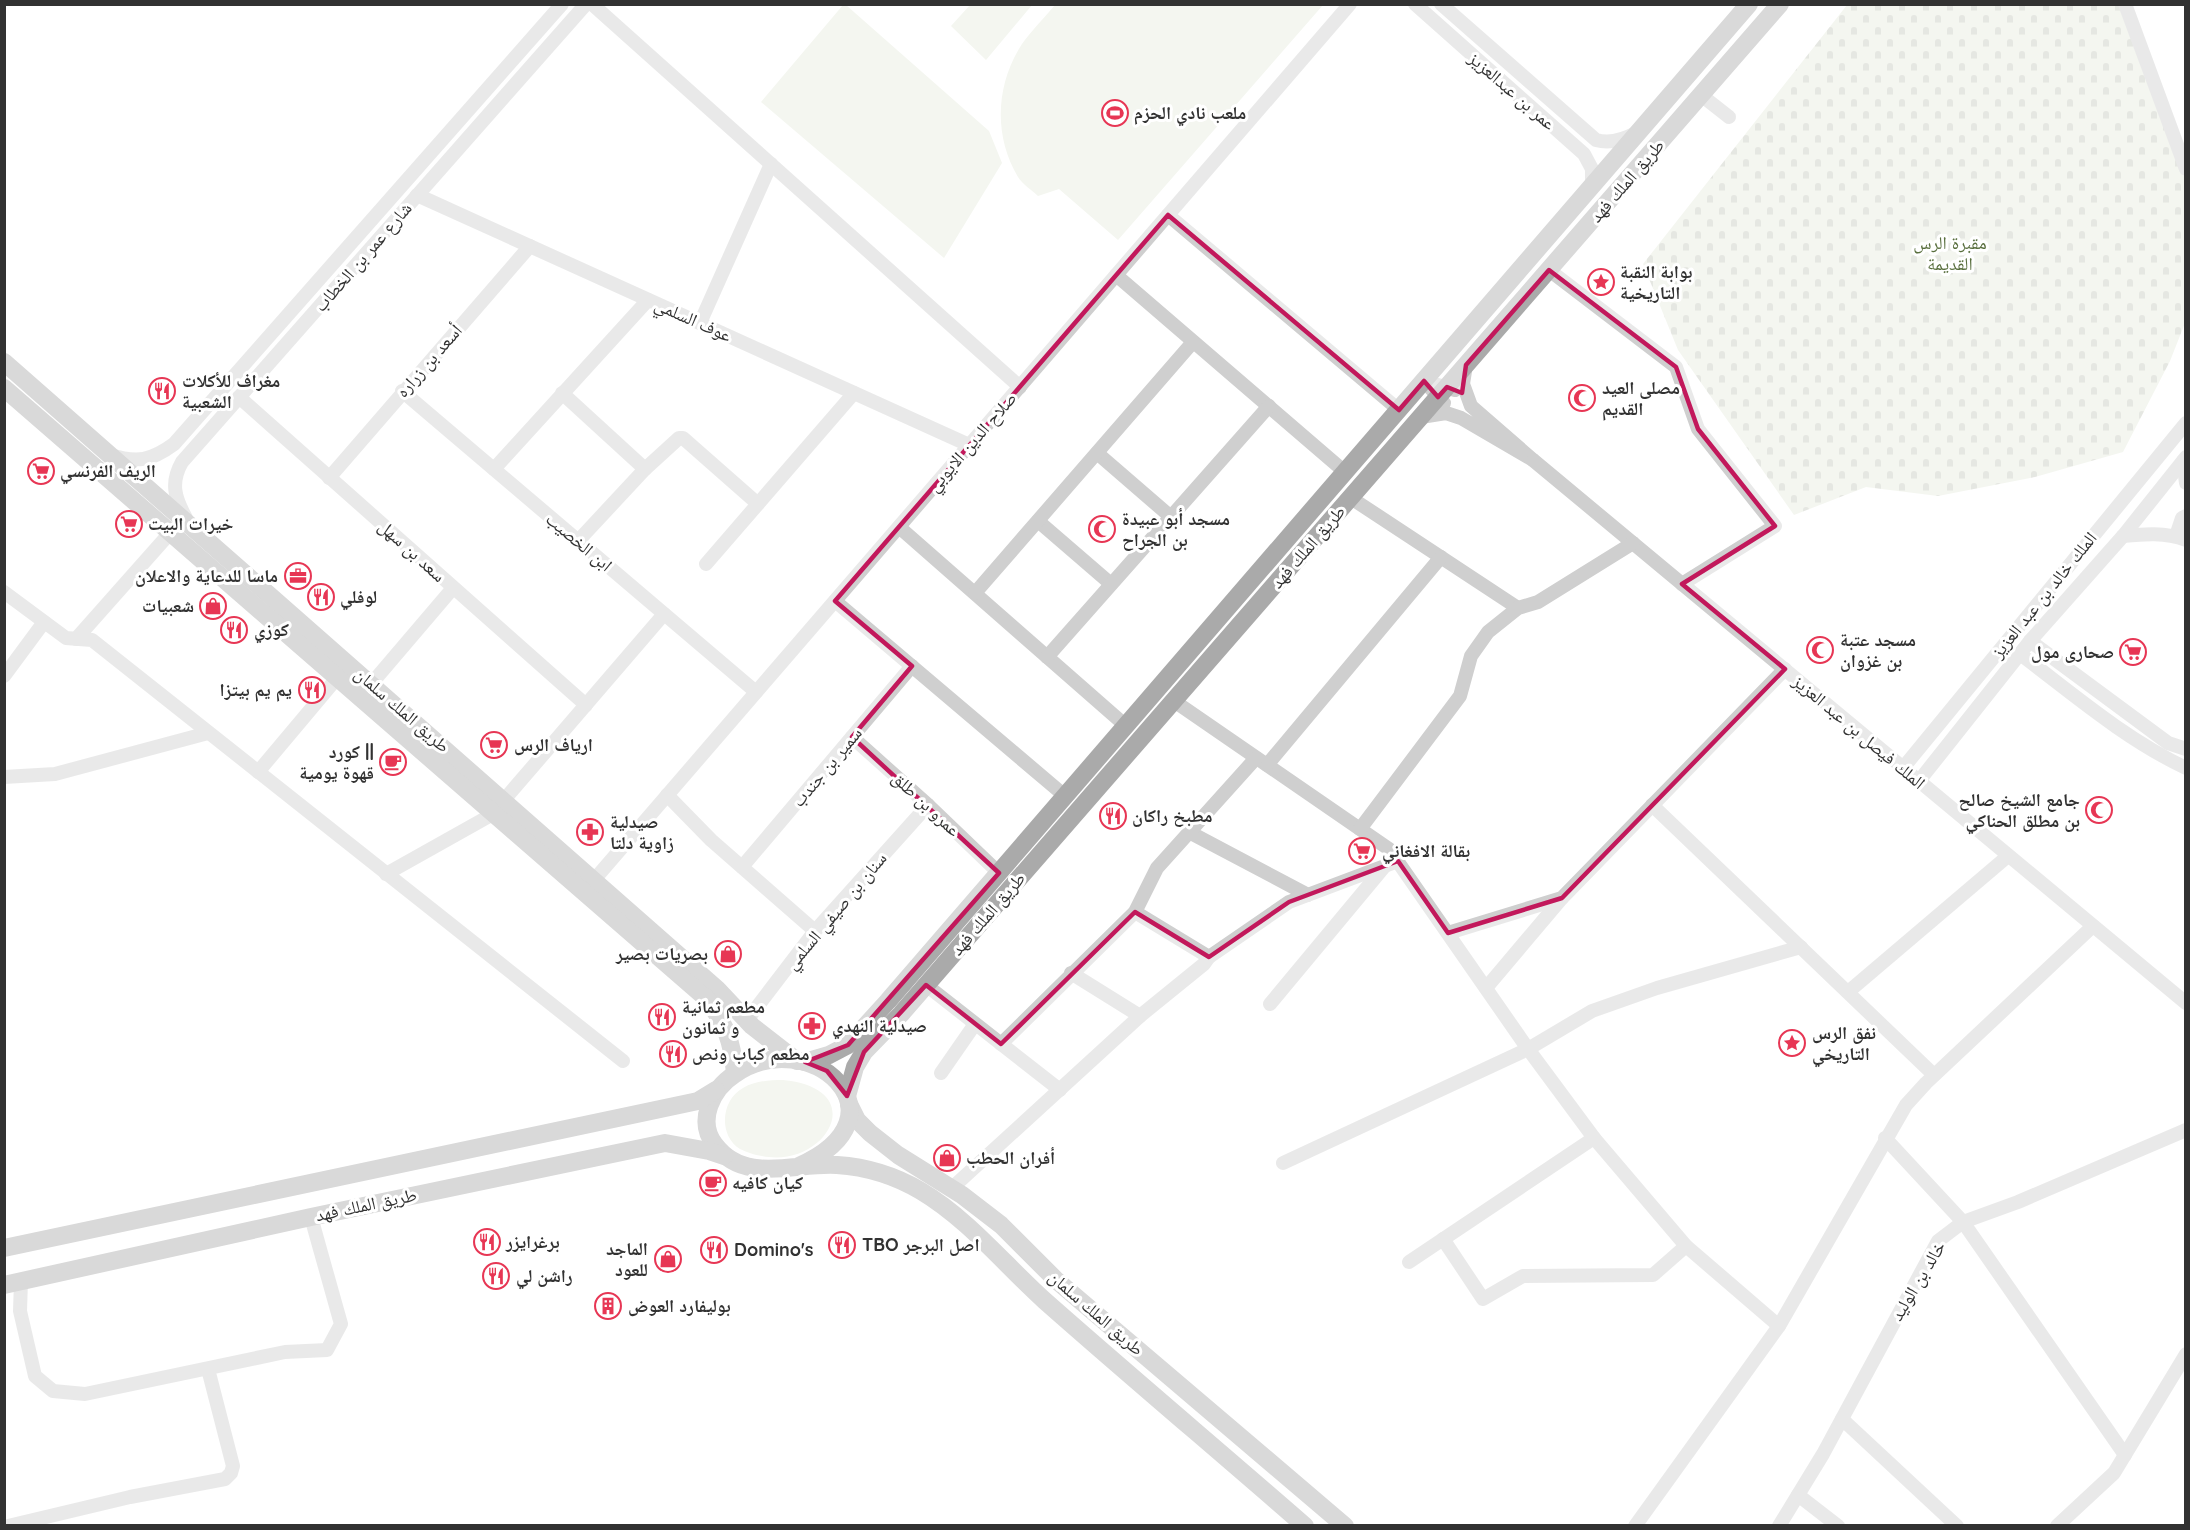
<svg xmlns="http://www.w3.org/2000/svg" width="2190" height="1530" viewBox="0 0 2190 1530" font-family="Quicksand,'Noto Naskh Arabic',sans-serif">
<defs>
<pattern id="cemetery-stones" width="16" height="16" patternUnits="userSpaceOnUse" patternTransform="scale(1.5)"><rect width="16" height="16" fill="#e6ebdd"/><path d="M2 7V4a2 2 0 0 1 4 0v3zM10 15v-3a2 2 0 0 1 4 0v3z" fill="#c6cabe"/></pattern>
</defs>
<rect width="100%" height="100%" fill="#fff"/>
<!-- grass -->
<g fill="#e6ebdd">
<polygon points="843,5 846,5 989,131 1002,163 944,258 761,102"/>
<polygon points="970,5 970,4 1032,5 986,60 951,26"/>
<path d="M1055,5L1056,4L1323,5L1118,240L1059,189L1038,196C1032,190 1022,184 1018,177C993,135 996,84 1022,44C1032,30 1045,17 1055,5Z"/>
<path d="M783,1080C873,1089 825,1169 762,1156C755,1155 746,1152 740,1149C718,1135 721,1100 743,1088C755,1081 769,1080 783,1080Z"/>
</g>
<!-- cemetery -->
<polygon fill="url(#cemetery-stones)" points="1847,5 2119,5 2185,179 2185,323 2170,361 2123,452 2035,477 1938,496 1866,487 1794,515 1678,350 1643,264"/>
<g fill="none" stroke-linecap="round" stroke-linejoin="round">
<!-- minor -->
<g stroke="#cfcfcf" stroke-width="14">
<polyline points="592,4 1020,387"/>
<polyline points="1415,4 1584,154 1592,169 1592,187"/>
<path d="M1441,4L1596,140C1610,144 1623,140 1636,133"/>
<polyline points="2125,4 2186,169"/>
<polyline points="1701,95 1729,117"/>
<polyline points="417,195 969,445"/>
<polyline points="1168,215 1399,410"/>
<polyline points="1549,270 1676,367 1698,429 1775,526 1682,584"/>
<polyline points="1116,275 1345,472"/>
<polyline points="700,323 771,164"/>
<polyline points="402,391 756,692"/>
<polyline points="562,393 645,469 578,541"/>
<polyline points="239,397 586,705"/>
<polyline points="1444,403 1424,381 1455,390"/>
<polyline points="1421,417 1446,413 1461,418 1533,460 1471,406 1463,384 1466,365"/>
<polyline points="1097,453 1171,517"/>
<path d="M110,455C137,463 151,461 174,444L562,4"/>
<polyline points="1533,460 2186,1003"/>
<polyline points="2183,461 2186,483"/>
<polyline points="494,469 648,300"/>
<polyline points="645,469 679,438 683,438 758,504"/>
<polyline points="329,478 530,246"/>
<polyline points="1351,498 1518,608"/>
<path d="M186,518C175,498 170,483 182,462L586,4"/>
<polyline points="1038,521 1111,584"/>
<polyline points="899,527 1126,726"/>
<path d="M2123,536C2144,534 2165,532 2186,540"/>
<polyline points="2176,536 2182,518 2186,516"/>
<polyline points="706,564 854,393"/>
<polyline points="4,592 66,638 92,640 623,1061"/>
<polyline points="975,593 1193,342"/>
<polyline points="835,601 1065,796"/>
<polyline points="76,639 170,533"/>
<polyline points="2030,641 2168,743 2186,749"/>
<path d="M2020,654C2073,694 2125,739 2186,768"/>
<polyline points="1047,657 1269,406"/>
<polyline points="4,676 44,622"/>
<polyline points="372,683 453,588"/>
<polyline points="1174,701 1389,849 1528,1049 1594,1138 1686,1246 1779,1326"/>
<polyline points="852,737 928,805 999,873"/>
<polyline points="1267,765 1441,557"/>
<polyline points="1903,768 2186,423"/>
<polyline points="258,772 337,678"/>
<polyline points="4,777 55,774 208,733"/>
<polyline points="1919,781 2030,641 2123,536 2186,457"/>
<polyline points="667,795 711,840 815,931"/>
<polyline points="504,800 664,614"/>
<polyline points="1652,805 1934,1075"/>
<polyline points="1360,829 1460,696 1471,656 1488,632 1518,608 1538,602 1633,543"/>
<polyline points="1189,832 1308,895"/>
<polyline points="742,867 912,666"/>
<polyline points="386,874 493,814"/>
<polyline points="594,880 1350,4"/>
<polyline points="1135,912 1209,957"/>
<polyline points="1448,933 1562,898 1785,669"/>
<polyline points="1071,973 1140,1016"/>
<polyline points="926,985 1060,1090"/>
<polyline points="1486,988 1562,898"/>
<polyline points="1848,992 2008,856"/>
<polyline points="1270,1004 1384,867"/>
<polyline points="747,1020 815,931 928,805"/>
<polyline points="1001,1044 1135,912 1157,868 1256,758"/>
<polyline points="941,1073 975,1024"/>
<polyline points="1885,1138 1963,1222 2125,1455"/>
<polyline points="1283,1163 1528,1049 1592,1011 1657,988 1801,947"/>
<polyline points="952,1188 1140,1016 1204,964 1209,957 1289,902 1398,861"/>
<polyline points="1443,1239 1483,1299 1523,1276 1653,1275 1686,1246"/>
<polyline points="1409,1262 1594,1138"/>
<polyline points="21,1281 20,1311 35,1376 53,1391 85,1394 285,1352 327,1350 341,1324 311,1217"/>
<polyline points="1842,1419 1957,1526"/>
<polyline points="1798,1495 1838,1526"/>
<polyline points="8,1526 130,1497 225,1479 231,1473 233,1466 208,1369"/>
<polyline points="1635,1526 1779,1326 1906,1105 1926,1083 2093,926"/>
<polyline points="1779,1526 1823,1454 1938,1241 1963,1222 2018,1202 2186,1130"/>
<polyline points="2057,1526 2114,1473 2186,1354"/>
</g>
<!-- major -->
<g stroke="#aaa" stroke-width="18">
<polyline points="4,362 717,989 752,1026 797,1061"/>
<path d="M4,388L707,999C726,1026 732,1040 735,1073"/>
<polyline points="805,1062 829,1055 848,1045 888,1001 1749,4"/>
<polyline points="847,1096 855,1067 864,1052 901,1014 1780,4"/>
<polyline points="849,1104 857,1120 870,1133 898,1155 962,1195 1001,1225 1056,1280 1345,1526"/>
<path d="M799,1166C913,1115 809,1023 735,1074C712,1089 696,1121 715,1145C745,1185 796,1162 837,1165C868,1167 894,1175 921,1191C968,1219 1004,1264 1045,1301C1131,1377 1219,1451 1305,1526"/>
<polyline points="4,1248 698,1101 716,1090"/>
<polyline points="4,1285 311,1217 665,1143 709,1151 724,1156"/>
</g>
</g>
<!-- marked area -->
<path d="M0 0H2190V1530H0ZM1168,215L1399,410L1424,381L1438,397L1447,387L1462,393L1466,365L1549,270L1676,367L1698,429L1775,526L1682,584L1785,669L1562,898L1448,933L1398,861L1289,902L1209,957L1135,912L1001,1044L926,985L864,1052L847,1096L827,1071L805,1062L848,1045L999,873L852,737L912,666L835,601Z" fill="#fff" fill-opacity=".55" fill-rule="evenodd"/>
<path fill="none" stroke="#c2185b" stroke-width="4.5" stroke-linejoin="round" d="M1168,215L1399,410L1424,381L1438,397L1447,387L1462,393L1466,365L1549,270L1676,367L1698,429L1775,526L1682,584L1785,669L1562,898L1448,933L1398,861L1289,902L1209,957L1135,912L1001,1044L926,985L864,1052L847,1096L827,1071L805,1062L848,1045L999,873L852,737L912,666L835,601Z"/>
<!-- icons -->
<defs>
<symbol id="stadium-ring" viewBox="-11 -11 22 22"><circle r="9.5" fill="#fff" stroke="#e73654" stroke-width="1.5"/><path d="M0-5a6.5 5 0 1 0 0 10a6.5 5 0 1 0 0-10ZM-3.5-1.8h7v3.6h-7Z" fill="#e73654"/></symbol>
<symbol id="sight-ring" viewBox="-11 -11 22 22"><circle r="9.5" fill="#fff" stroke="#e73654" stroke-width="1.5"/><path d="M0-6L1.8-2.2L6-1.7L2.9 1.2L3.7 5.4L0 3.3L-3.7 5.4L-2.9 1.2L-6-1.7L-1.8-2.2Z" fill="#e73654"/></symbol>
<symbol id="restaurant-ring" viewBox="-11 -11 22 22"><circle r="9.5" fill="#fff" stroke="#e73654" stroke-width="1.5"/><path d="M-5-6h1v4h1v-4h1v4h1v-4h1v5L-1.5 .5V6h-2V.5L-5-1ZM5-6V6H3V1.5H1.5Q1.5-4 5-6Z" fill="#e73654"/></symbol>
<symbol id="mosque-ring" viewBox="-11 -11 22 22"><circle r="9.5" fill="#fff" stroke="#e73654" stroke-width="1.5"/><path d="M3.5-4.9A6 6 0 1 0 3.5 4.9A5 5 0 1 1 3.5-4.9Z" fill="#e73654"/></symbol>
<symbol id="supermarket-ring" viewBox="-11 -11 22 22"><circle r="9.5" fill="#fff" stroke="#e73654" stroke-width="1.5"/><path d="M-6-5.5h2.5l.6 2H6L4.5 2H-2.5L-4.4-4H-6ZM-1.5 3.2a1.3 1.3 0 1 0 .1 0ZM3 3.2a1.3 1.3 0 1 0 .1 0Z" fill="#e73654"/></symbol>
<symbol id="office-ring" viewBox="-11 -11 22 22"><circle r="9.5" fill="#fff" stroke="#e73654" stroke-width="1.5"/><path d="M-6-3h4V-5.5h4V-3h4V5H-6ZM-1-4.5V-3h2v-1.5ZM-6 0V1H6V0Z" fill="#e73654"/></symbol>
<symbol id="shop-ring" viewBox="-11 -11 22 22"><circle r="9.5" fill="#fff" stroke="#e73654" stroke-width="1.5"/><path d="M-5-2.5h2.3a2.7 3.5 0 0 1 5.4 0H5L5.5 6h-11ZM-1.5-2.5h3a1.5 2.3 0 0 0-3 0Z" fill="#e73654"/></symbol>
<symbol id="cafe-ring" viewBox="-11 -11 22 22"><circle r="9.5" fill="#fff" stroke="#e73654" stroke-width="1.5"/><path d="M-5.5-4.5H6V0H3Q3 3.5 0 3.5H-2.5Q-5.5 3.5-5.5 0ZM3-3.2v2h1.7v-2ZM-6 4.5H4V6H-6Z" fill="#e73654"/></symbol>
<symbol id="pharmacy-ring" viewBox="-11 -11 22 22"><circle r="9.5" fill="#fff" stroke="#e73654" stroke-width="1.5"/><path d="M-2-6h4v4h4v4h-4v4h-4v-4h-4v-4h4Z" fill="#e73654"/></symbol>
<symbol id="building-ring" viewBox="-11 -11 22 22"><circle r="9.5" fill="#fff" stroke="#e73654" stroke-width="1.5"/><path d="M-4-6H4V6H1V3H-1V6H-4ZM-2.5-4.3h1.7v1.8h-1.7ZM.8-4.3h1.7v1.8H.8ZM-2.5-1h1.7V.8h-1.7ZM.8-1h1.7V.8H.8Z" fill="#e73654"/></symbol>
</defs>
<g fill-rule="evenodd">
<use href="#stadium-ring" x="1100" y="98" width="30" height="30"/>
<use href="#sight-ring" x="1586" y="267" width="30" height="30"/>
<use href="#restaurant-ring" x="147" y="376" width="30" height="30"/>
<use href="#mosque-ring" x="1567" y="383" width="30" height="30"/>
<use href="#supermarket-ring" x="26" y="456" width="30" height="30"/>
<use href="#supermarket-ring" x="114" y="509" width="30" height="30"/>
<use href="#mosque-ring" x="1087" y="514" width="30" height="30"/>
<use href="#office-ring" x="283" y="561" width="30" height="30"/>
<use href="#restaurant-ring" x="306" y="582" width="30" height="30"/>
<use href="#shop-ring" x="198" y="591" width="30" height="30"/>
<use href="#restaurant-ring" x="219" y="615" width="30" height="30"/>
<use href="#mosque-ring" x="1805" y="635" width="30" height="30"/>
<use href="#supermarket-ring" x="2118" y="637" width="30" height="30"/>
<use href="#restaurant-ring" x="297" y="675" width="30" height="30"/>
<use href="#supermarket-ring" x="479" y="730" width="30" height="30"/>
<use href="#cafe-ring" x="378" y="747" width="30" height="30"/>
<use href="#mosque-ring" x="2084" y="795" width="30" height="30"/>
<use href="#restaurant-ring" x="1098" y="801" width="30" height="30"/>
<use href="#pharmacy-ring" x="575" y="817" width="30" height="30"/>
<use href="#supermarket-ring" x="1347" y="836" width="30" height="30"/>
<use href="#shop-ring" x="713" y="939" width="30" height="30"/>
<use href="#restaurant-ring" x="647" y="1002" width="30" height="30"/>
<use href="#pharmacy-ring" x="797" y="1011" width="30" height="30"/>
<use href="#sight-ring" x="1777" y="1028" width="30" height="30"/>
<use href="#restaurant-ring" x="658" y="1039" width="30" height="30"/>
<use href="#shop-ring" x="932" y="1143" width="30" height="30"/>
<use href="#cafe-ring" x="698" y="1168" width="30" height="30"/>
<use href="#restaurant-ring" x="472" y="1227" width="30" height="30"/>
<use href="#restaurant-ring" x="827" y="1230" width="30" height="30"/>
<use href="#restaurant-ring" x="699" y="1235" width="30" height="30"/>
<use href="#shop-ring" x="653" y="1244" width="30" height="30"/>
<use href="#restaurant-ring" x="481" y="1261" width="30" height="30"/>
<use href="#building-ring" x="593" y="1291" width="30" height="30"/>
</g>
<g text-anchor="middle" stroke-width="6" stroke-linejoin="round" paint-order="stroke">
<!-- street labels -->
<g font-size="18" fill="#323232" stroke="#fff">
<text transform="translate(1512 91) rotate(41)" y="6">عمر بن عبدالعزيز</text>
<text transform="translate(1627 181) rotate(-49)" y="6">طريق الملك فهد</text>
<text transform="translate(363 257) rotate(-49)" y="6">شارع عمر بن الخطاب</text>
<text transform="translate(693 320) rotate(24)" y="6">عوف السلمي</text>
<text transform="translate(429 361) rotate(-49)" y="6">أسعد بن زراره</text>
<text transform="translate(972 442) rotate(-49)" y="6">صلاح الدين الايوبي</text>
<text transform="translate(579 542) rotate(40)" y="6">ابن الخصيب</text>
<text transform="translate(1308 547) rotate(-49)" y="6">طريق الملك فهد</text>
<text transform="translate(412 551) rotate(42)" y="6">سعد بن سهل</text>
<text transform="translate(2044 595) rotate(-51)" y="6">الملك خالد بن عبد العزيز</text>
<text transform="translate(402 710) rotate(41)" y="6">طريق الملك سلمان</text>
<text transform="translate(1859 732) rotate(40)" y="6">الملك فيصل بن عبد العزيز</text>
<text transform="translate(827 767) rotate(-50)" y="6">سمير بن جندب</text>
<text transform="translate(926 804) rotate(43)" y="6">عمرو بن طلق</text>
<text transform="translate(836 911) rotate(-50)" y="6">سنان بن صيفي السلمي</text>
<text transform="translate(988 914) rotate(-49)" y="6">طريق الملك فهد</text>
<text transform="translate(366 1205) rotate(-12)" y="6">طريق الملك فهد</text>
<text transform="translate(1918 1281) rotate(-59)" y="6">خالد بن الوليد</text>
<text transform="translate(1096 1313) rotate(41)" y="6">طريق الملك سلمان</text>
</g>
<!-- poi labels -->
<g font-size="18" font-weight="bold" fill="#323232" stroke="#fff" text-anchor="start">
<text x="1134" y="119">ملعب نادي الحزم</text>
<text x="1620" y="278">بوابة النقبة<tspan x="1620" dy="21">التاريخية</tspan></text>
<text x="182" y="387">مغراف للأكلات<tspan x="182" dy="21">الشعبية</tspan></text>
<text x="1602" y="394">مصلى العيد<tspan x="1602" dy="21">القديم</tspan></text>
<text x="60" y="477">الريف الفرنسي</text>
<text x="1122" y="525">مسجد أبو عبيدة<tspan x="1122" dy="21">بن الجراح</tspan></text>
<text x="148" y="530">خيرات البيت</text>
<text x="278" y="582" text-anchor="end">ماسا للدعاية والاعلان</text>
<text x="340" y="603">لوفلي</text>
<text x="194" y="612" text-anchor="end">شعبيات</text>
<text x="254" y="636">كوزي</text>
<text x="1840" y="646">مسجد عتبة<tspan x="1840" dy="21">بن غزوان</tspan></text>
<text x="2114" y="658" text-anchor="end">صحارى مول</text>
<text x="292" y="696" text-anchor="end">يم يم بيتزا</text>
<text x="514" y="751">ارياف الرس</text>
<text x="374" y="758" text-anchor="end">كورد ||<tspan x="374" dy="21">قهوة يومية</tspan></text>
<text x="2080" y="806" text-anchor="end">جامع الشيخ صالح<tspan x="2080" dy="21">بن مطلق الحناكي</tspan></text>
<text x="1132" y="822">مطبخ راكان</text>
<text x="610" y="828">صيدلية<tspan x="610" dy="21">زاوية دلتا</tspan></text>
<text x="1382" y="857">بقالة الافغاني</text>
<text x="708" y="960" text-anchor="end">بصريات بصير</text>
<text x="682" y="1013">مطعم ثمانية<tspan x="682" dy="21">و ثمانون</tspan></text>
<text x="832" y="1032">صيدلية النهدي</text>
<text x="1812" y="1039">نفق الرس<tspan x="1812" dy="21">التاريخي</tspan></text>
<text x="692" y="1060">مطعم كباب ونص</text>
<text x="966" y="1164">أفران الحطب</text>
<text x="732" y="1189">كيان كافيه</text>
<text x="506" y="1248">برغرايزر</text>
<text x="862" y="1251">TBO اصل البرجر</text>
<text x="648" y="1255" text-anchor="end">الماجد<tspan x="648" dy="21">للعود</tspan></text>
<text x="734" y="1256">Domino's</text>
<text x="516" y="1282">راشن لي</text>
<text x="628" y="1312">بوليفارد العوض</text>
</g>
<!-- park labels -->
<g font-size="18" fill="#596f3e" stroke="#fff">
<text x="1950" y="249">مقبرة الرس<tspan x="1950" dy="21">القديمة</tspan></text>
</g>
</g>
<!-- border -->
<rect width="2190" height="1530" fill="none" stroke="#323232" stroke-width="12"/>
</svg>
